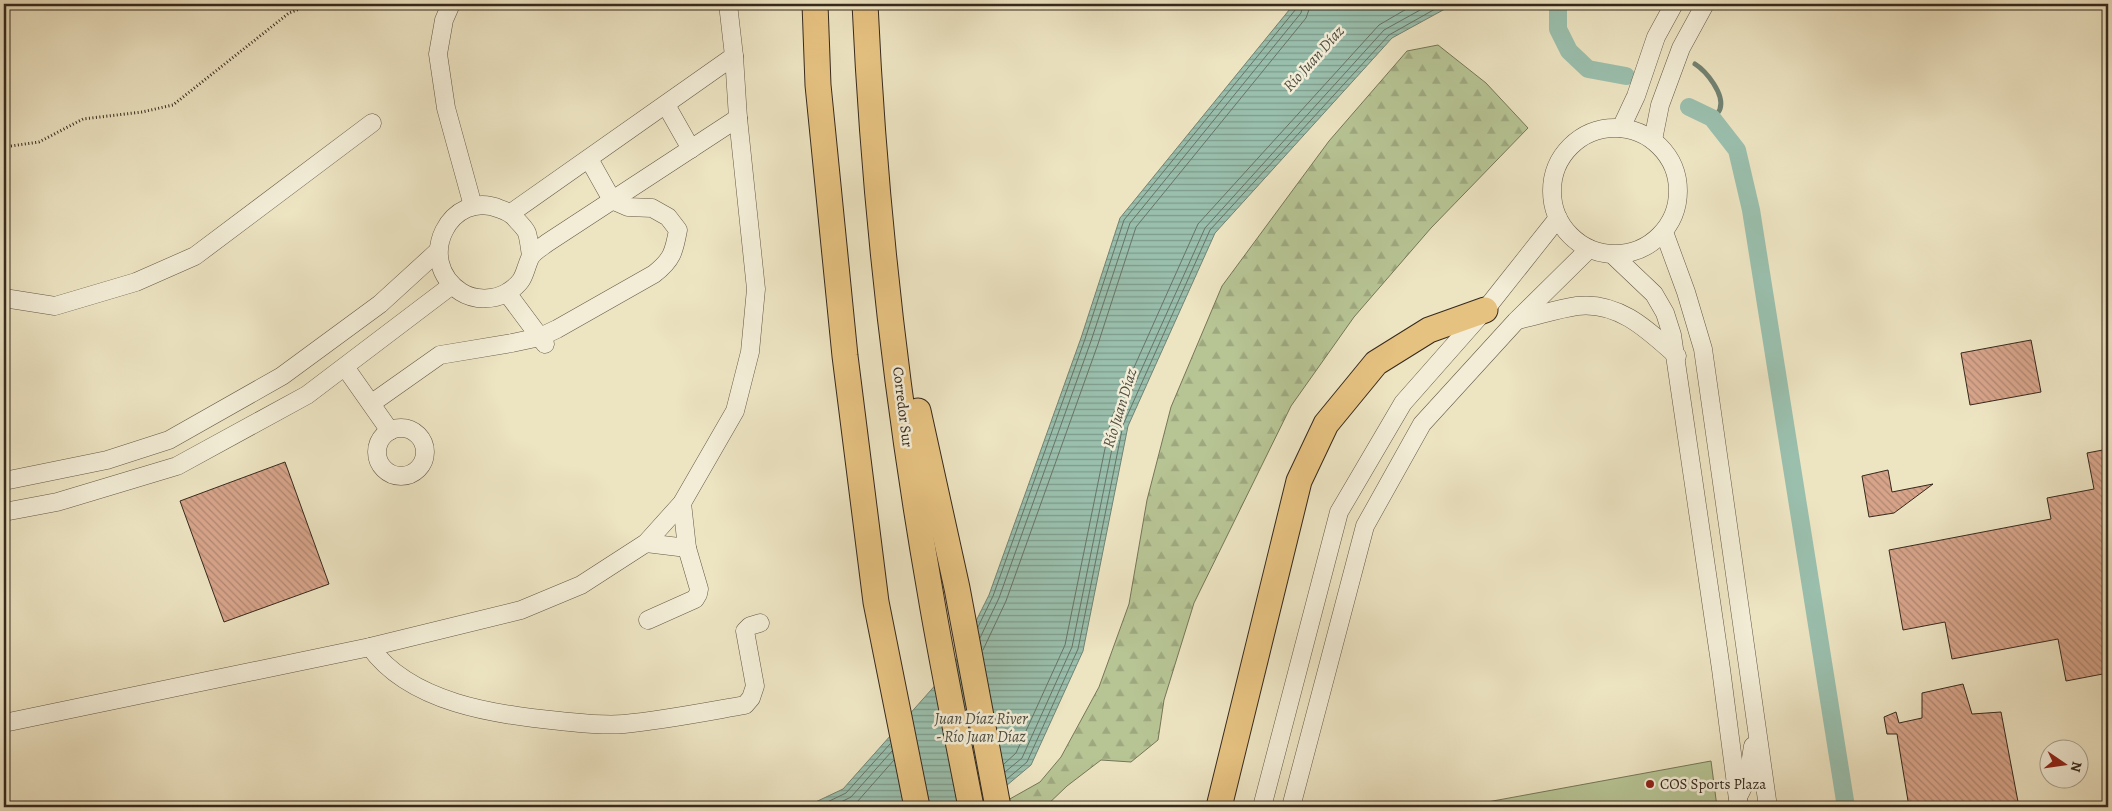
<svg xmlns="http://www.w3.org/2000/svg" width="2112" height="811" viewBox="0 0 2112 811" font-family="Alegreya,serif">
<defs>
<pattern id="forest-firs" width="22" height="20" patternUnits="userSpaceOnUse" patternTransform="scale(1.25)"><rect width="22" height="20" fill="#b7c494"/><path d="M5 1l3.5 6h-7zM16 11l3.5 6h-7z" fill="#9ea87f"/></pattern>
<pattern id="water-rules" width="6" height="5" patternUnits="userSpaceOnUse" patternTransform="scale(1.25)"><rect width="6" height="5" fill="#9abfad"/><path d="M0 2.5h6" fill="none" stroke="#7e9b8c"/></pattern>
<pattern id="building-back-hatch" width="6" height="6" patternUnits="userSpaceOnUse" patternTransform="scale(1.25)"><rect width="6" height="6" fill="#d7a48a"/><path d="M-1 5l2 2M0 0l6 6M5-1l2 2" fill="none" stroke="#af8670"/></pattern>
</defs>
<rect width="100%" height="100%" fill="#ede4c2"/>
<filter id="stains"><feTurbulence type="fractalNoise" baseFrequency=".004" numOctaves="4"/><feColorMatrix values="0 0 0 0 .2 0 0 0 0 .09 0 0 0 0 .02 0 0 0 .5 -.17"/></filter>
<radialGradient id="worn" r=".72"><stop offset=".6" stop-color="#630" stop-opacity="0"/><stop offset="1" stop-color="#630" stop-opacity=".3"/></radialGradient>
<!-- green -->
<polygon fill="#b7c494" stroke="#767658" points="1711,761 1717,807 1460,807"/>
<!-- forest -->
<polygon fill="url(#forest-firs)" stroke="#767658" points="1438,45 1486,83 1528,128 1431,228 1354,317 1291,406 1194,603 1164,700 1158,740 1131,762 1101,760 1067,786 1045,807 1009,807 1008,800 1040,782 1061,757 1099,687 1129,604 1147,500 1171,407 1222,286 1329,141 1407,51"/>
<!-- water -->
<polygon fill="url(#water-rules)" stroke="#728373" points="1294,4 1454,4 1392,38 1215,233 1128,426 1083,651 1031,765 981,807 805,807 843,789 955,663 989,595 1081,338 1120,218"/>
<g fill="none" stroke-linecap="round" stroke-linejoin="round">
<!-- shore -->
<g stroke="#687465" stroke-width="1">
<polyline points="978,627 993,596 1085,339 1124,220 1296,9 1297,4"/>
<polyline points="980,638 999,598 1091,341 1130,223 1301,13 1303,4"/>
<polyline points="983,650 1006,601 1098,344 1136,227 1306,18 1311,4"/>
<polyline points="1004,764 1016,753 1065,645 1111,419 1198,224 1379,25 1415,4"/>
<polyline points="1005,772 1022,758 1072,647 1117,424 1205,228 1384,30 1431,4"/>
<polyline points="1007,779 1027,762 1078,649 1123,425 1210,230 1389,35 1444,4"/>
<polyline points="817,807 846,793 890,744"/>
<polyline points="831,807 851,797 892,751"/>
<polyline points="848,807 857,802 894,760"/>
</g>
<!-- stream -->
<path stroke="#728373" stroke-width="5" d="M1695,64C1706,71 1725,94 1720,109C1719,112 1715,116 1712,118"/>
<!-- canal -->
<g stroke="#9abfad" stroke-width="18">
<polyline points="1558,4 1558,29 1569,51 1588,69 1626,76"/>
<polyline points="1689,107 1712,118 1737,150 1751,210 1846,807"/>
</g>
</g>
<!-- building -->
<g fill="url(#building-back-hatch)" stroke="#36291d">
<polygon points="2031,340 2041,392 1970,405 1961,353"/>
<polygon points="2108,449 2108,673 2066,681 2058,639 1952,659 1945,622 1903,630 1889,550 2051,519 2047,498 2094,489 2087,453"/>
<polygon points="285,462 329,584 224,622 180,501"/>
<polygon points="1888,470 1892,492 1933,484 1894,513 1869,517 1862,476"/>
<polygon points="1963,684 1972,714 2001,712 2019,807 1909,807 1897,734 1887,734 1884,717 1896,712 1899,723 1922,718 1922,693"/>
</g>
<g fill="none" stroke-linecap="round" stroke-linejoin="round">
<defs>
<g id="minor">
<polyline points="451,4 444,20 438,54 446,108 473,206"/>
<polyline points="666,105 691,149"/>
<polyline points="1621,128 1636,96 1656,37 1674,4"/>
<circle cx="1615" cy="191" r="63"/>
<polyline points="1653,140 1660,105 1681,48 1705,4"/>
<polyline points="511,213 734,56"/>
<polyline points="1664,232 1686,292 1703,349 1768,807"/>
<polyline points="1613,255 1654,294 1665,313 1672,335 1721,669 1739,807"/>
<path d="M531,256C530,249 529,240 527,233C525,228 519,223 516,219C511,213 506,211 500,209C451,188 413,260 461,292C475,301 495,300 508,292C526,280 523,274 530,258C533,252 542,247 547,243L738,118"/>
<polyline points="507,293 545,344"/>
<polyline points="4,298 55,306 136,282 195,256 372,123"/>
<path d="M1517,320C1536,316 1557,309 1577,306C1619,301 1649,331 1677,356"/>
<polyline points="345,367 390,431"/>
<path d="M372,403L440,355L512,343L540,337L557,329L654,274C672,260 674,252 678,230L668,217L652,208L628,207L612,200L589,159"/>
<circle cx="401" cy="452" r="24"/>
<polyline points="4,481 107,460 169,440 282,376 380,304 438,251"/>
<polyline points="4,512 57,502 177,466 307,395 452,285"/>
<polyline points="646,543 687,548"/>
<polyline points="648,620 695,599 698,594 699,589 687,548 682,503"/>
<path d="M370,647C410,703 496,715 560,721C581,723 603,726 624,724C665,720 705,712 745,705L751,698L755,686L745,631L750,626L760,623"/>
<polyline points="4,723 370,647 521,610 581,585 646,543 682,503 735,411 750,352 756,289 738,118 734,56 728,4"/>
<polyline points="1738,797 1748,777 1753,746"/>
<polyline points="1262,807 1339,512 1403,403 1485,310 1558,218"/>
<polyline points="1291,807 1365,526 1422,424 1516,321 1589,249"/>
</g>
<g id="highway">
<polyline points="815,4 818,85 845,356 876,602 917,807"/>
<path d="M865,4C874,200 896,397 930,591C942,663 957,735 971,807"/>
<polyline points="918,411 957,588 998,807"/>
<polyline points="1219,807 1299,481 1326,424 1376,363 1429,330 1485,310"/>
</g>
</defs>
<!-- minor casing -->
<use href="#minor" stroke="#645846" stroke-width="19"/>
<!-- highway casing -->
<use href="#highway" stroke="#36291d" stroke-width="27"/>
<!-- path -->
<polyline stroke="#36291d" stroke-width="3" stroke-dasharray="1 2.5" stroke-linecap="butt" points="4,147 39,142 83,119 142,112 173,105 289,13 312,4"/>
<!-- minor -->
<use href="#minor" stroke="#f3edd7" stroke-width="18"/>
<!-- highway -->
<use href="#highway" stroke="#e6c281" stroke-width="25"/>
</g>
<!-- markers -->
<circle fill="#8f2418" stroke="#f3edd7" stroke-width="2" cx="1650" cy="784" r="5"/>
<g text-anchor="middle" stroke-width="5" stroke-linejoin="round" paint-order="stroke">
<!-- street labels -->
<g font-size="15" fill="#36291d" stroke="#f3edd7">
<text transform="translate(903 407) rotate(83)" y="5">Corredor Sur</text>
</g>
<!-- poi labels -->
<g font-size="15" fill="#36291d" stroke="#f3edd7" text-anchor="start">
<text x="1660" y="789">COS Sports Plaza</text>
</g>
<!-- water labels -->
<g font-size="16" font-style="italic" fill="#4f4e41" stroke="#f3edd7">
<text transform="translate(1313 58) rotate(-48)" y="6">Río Juan Díaz</text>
<text transform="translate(1119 408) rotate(-73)" y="6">Río Juan Díaz</text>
<text x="981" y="724">Juan Díaz River<tspan x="981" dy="18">- Río Juan Díaz</tspan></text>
</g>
</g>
<!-- margin -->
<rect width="2112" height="811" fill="none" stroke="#ede4c2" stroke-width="20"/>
<rect x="5" y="5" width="2102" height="801" fill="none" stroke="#36291d" stroke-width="2.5"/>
<rect x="10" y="10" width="2092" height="791" fill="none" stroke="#36291d"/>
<!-- north arrow -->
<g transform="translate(2064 764) rotate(103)"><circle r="24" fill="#f3edd7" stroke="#a79f8d"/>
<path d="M0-4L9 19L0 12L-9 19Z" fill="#8f2418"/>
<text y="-8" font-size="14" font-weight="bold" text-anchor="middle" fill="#36291d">N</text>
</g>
<rect width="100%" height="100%" filter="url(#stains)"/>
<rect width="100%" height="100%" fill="url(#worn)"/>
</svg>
